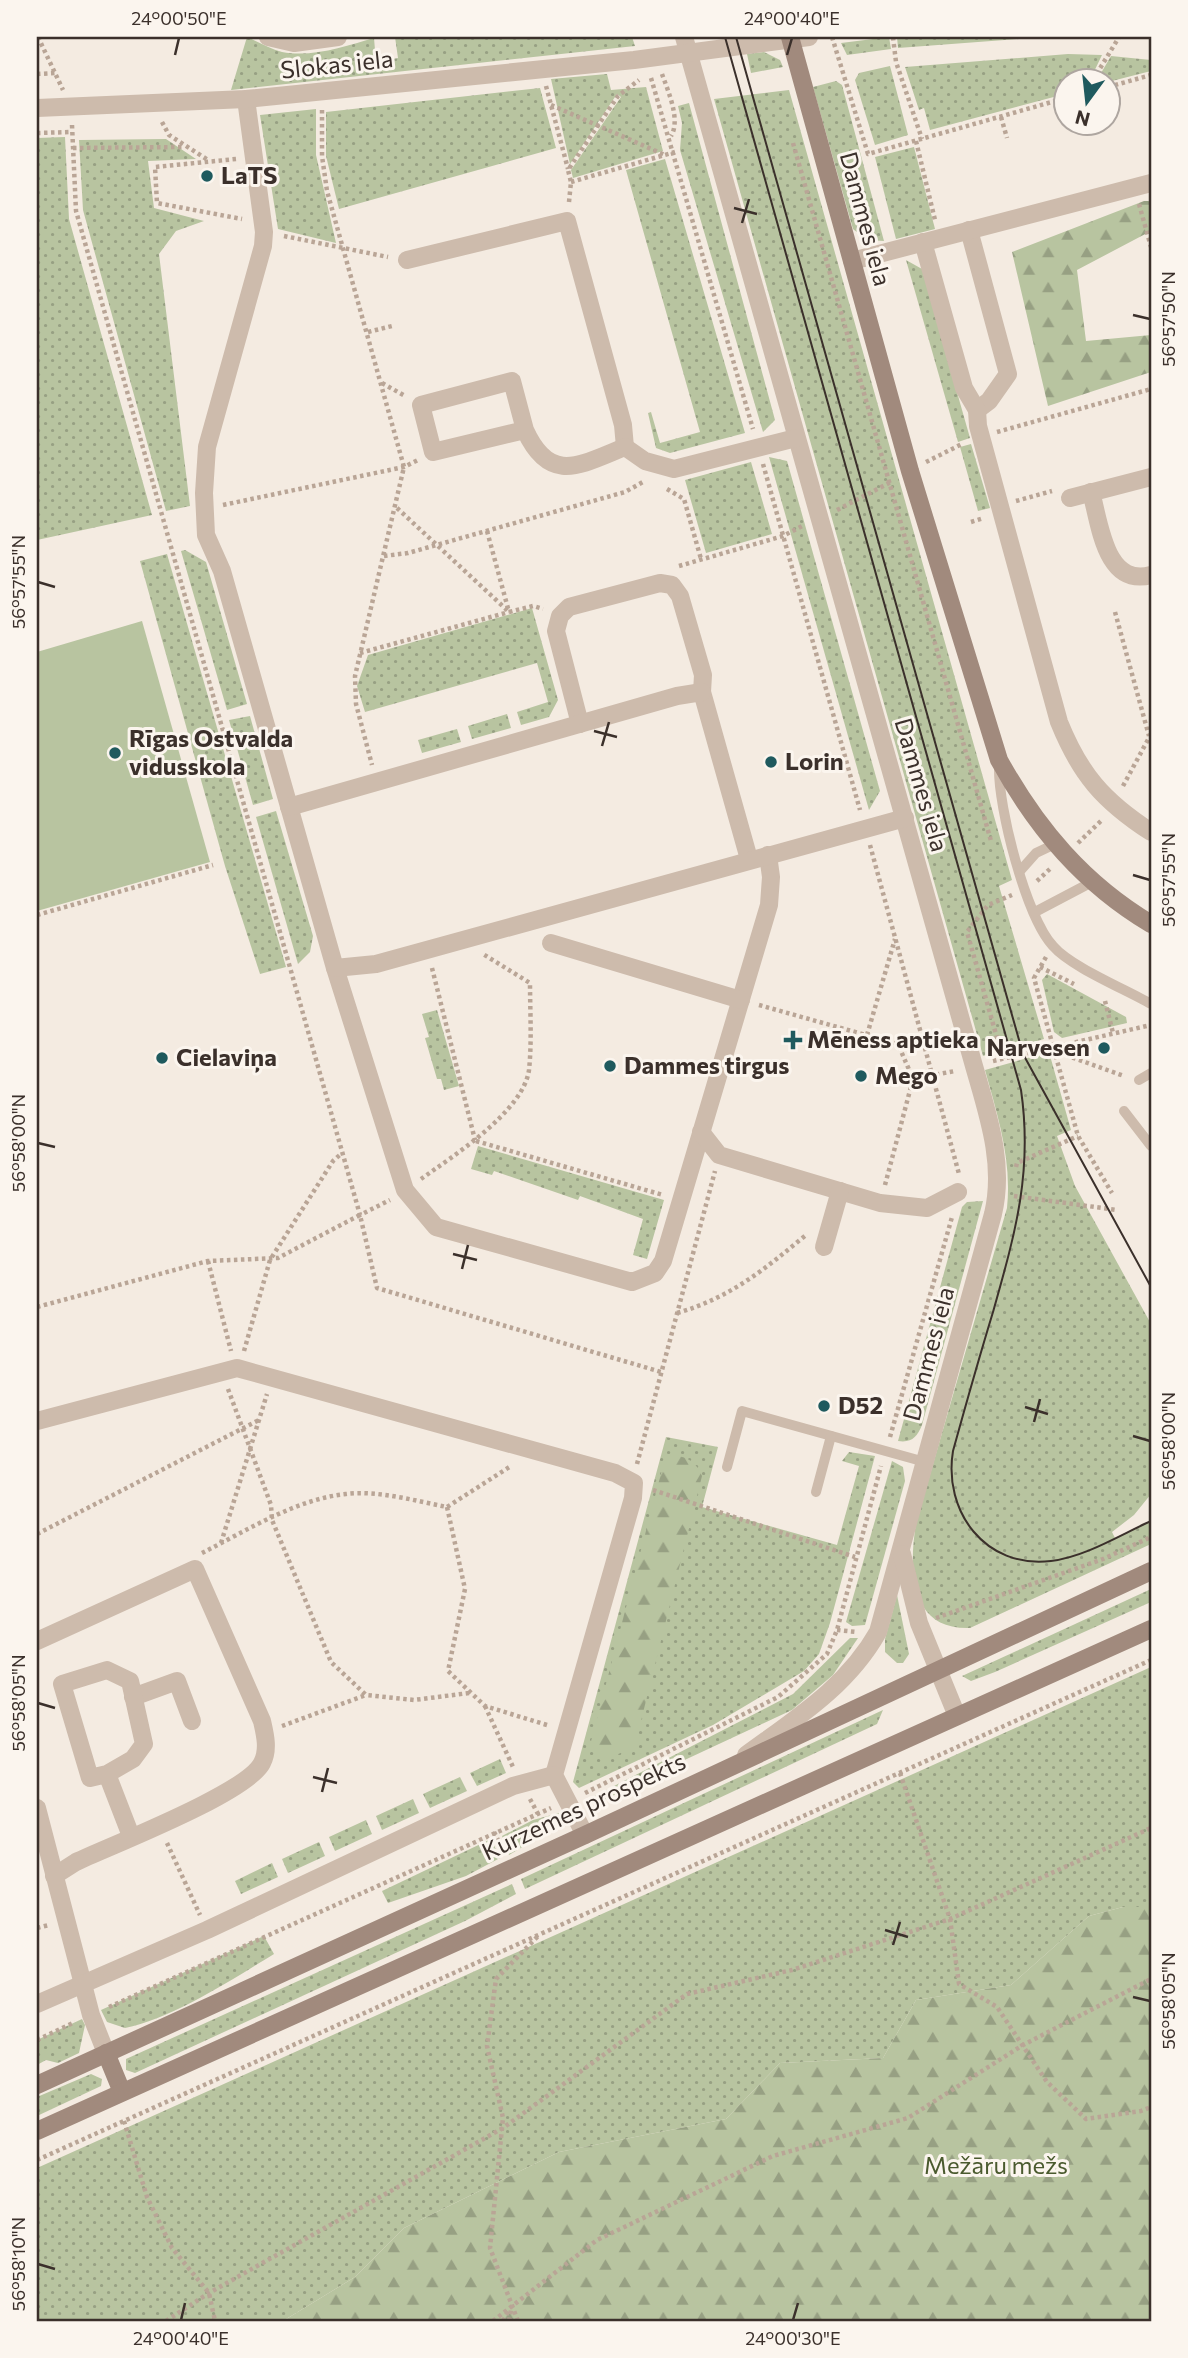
<svg xmlns="http://www.w3.org/2000/svg" width="1188" height="2358" viewBox="0 0 1188 2358" font-family="Commissioner,sans-serif">
<defs>
<pattern id="grass-dots" width="8" height="8" patternUnits="userSpaceOnUse" patternTransform="scale(1.75)"><rect width="8" height="8" fill="#b8c4a0"/><path d="M2 2h.1M6 6h.1" fill="none" stroke="#97a083" stroke-width="1.8" stroke-linecap="round"/></pattern>
<pattern id="forest-firs" width="22" height="20" patternUnits="userSpaceOnUse" patternTransform="scale(1.75)"><rect width="22" height="20" fill="#b8c4a0"/><path d="M5 1l3.5 6h-7zM16 11l3.5 6h-7z" fill="#97a083"/></pattern>
</defs>
<rect width="100%" height="100%" fill="#f4ebe1"/>
<!-- grass -->
<g fill="url(#grass-dots)">
<path d="M247,37C258,42 270,49 282,52C312,58 346,46 374,38L376,62L398,58L395,37H632L635,46L231,90Z"/>
<polygon points="889,37 891,49 847,55 841,43"/>
<polygon points="897,37 1045,37 898,48"/>
<polygon points="764,52 780,60 783,67 751,73 747,54"/>
<polygon points="1068,54 1102,55 1090,80 1066,80 1065,94 930,130 924,108 919,110 905,67"/>
<polygon points="1111,56 1151,60 1151,71 1108,82 1097,80"/>
<polygon points="890,66 908,135 875,145 855,80 859,73"/>
<polygon points="607,74 611,90 646,87 663,151 573,178 571,170 621,97 617,94 570,164 551,79"/>
<polygon points="836,81 842,85 884,241 867,240 853,229 813,87"/>
<polygon points="540,88 556,148 339,209 326,156 326,112"/>
<polygon points="789,90 1012,880 999,886 1044,1039 983,1056 714,99"/>
<polygon points="689,103 775,420 763,432 680,150 682,123 678,106"/>
<polygon points="316,109 316,155 336,243 278,229 260,115"/>
<polygon points="65,137 69,219 152,515 37,540 37,138"/>
<polygon points="166,139 196,159 148,161 154,208 204,221 176,231 159,254 190,506 166,511 83,210 79,140"/>
<polygon points="914,147 935,229 896,239 875,157"/>
<polygon points="665,159 745,433 670,453 656,448 648,413 651,412 660,443 700,432 626,170"/>
<polygon points="906,260 922,269 970,438 958,442"/>
<polygon points="971,444 990,508 978,511 960,447"/>
<polygon points="769,457 787,461 880,791 869,810"/>
<polygon points="751,462 772,534 706,553 685,480"/>
<polygon points="185,550 206,562 247,704 227,710 181,551"/>
<polygon points="167,554 286,967 260,974 225,866 140,561"/>
<polygon points="532,608 558,700 549,717 521,725 517,712 548,702 537,663 365,712 357,686 368,655"/>
<polygon points="507,714 511,728 472,739 468,726"/>
<polygon points="250,716 273,799 253,805 229,720"/>
<polygon points="457,729 461,742 422,753 418,740"/>
<polygon points="276,811 313,936 310,952 298,964 256,817"/>
<polygon points="1047,974 1126,1017 1127,1023 1062,1038 1054,1032 1042,980"/>
<polygon points="437,1010 459,1086 444,1090 441,1079 437,1079 425,1038 429,1037 422,1014"/>
<path d="M1049,1052L1071,1130L1057,1136L1075,1186L1151,1324V1494L1134,1515L1112,1532L1115,1538L1151,1521V1544L970,1628C908,1630 909,1568 916,1523L1007,1208C1012,1160 998,1117 985,1070Z"/>
<polygon points="478,1146 664,1200 647,1259 633,1255 643,1219 580,1196 578,1200 494,1171 492,1175 471,1169"/>
<path d="M983,1201L922,1425C917,1437 912,1443 898,1441L962,1207L967,1202Z"/>
<polygon points="666,1437 718,1447 702,1507 837,1545 859,1466 842,1461 849,1452 875,1456 830,1623 819,1654 804,1671 713,1725 579,1788 573,1782"/>
<polygon points="892,1461 903,1467 905,1481 865,1625 852,1626 846,1622"/>
<polygon points="1151,1589 1151,1602 995,1672 971,1681 962,1676"/>
<polygon points="897,1595 909,1654 903,1663 897,1663 885,1652 885,1639"/>
<polygon points="850,1638 858,1638 833,1675 792,1710 646,1778 599,1803 583,1802 793,1694"/>
<polygon points="1151,1667 1151,1907 1123,1907 1089,1916 1011,1985 916,2000 883,2058 780,2063 726,2119 559,2152 404,2228 355,2277 283,2321 37,2321 37,2168"/>
<polygon points="883,1710 877,1724 525,1889 521,1879"/>
<polygon points="500,1759 506,1773 477,1786 470,1773"/>
<polygon points="460,1777 467,1791 430,1808 423,1794"/>
<polygon points="413,1799 419,1813 382,1830 376,1816"/>
<polygon points="559,1813 556,1827 509,1855 502,1836 533,1820"/>
<polygon points="366,1820 372,1834 335,1851 329,1837"/>
<polygon points="491,1839 500,1858 466,1876 388,1903 382,1891"/>
<polygon points="319,1842 325,1856 288,1873 282,1859"/>
<polygon points="272,1863 278,1877 241,1894 235,1881"/>
<polygon points="512,1884 516,1894 465,1921 135,2073 126,2070 126,2059"/>
<path d="M264,1936L274,1954C233,1979 172,2019 125,2028L107,2022L101,2010Z"/>
<polygon points="82,2019 85,2025 79,2053 58,2063 46,2060 37,2065 37,2040"/>
<polygon points="91,2074 102,2079 101,2086 37,2116 37,2097"/>
</g>
<!-- forest -->
<g fill="url(#forest-firs)">
<polygon points="1144,201 1151,201 1151,231 1077,270 1086,341 1151,335 1151,372 1048,406 1012,252"/>
<path d="M673,1455C688,1457 696,1462 702,1476L636,1741C622,1755 606,1764 589,1749L664,1462Z"/>
<polygon points="1123,1907 1151,1907 1151,2321 283,2321 355,2277 404,2228 559,2152 726,2119 780,2063 883,2058 916,2000 1011,1985 1089,1916"/>
</g>
<!-- park -->
<polygon fill="#b8c4a0" points="142,621 210,862 37,911 37,652"/>
<g fill="none" stroke-linecap="round" stroke-linejoin="round">
<!-- path -->
<g stroke="#b9a596" stroke-width="4.5" stroke-dasharray="3.5 3.5" stroke-linecap="butt">
<polyline points="38,37 63,90"/>
<polyline points="832,37 868,154 1066,98"/>
<polyline points="893,37 896,62 922,139"/>
<polyline points="37,74 56,73"/>
<path d="M662,74C668,91 681,120 671,136"/>
<polyline points="651,78 753,429"/>
<polyline points="1093,80 1119,37"/>
<polyline points="546,86 568,169"/>
<polyline points="1108,87 1151,75"/>
<polyline points="551,105 665,155"/>
<polyline points="322,110 322,156 327,191 404,467 355,676 356,704 372,765"/>
<polyline points="1001,117 1007,138"/>
<polyline points="162,122 169,135 208,160"/>
<polyline points="72,125 76,211 360,1215 390,1200"/>
<polyline points="37,133 72,132"/>
<polyline points="916,141 935,220"/>
<polyline points="793,143 991,841"/>
<polyline points="73,148 183,147"/>
<polyline points="236,159 155,167 157,203 242,219"/>
<polyline points="571,182 675,152"/>
<polyline points="569,202 571,182 568,170 618,96 639,80"/>
<polyline points="1139,204 1151,247"/>
<polyline points="284,236 388,257"/>
<polyline points="368,332 392,326"/>
<polyline points="382,383 405,396"/>
<polyline points="997,432 1151,389"/>
<polyline points="926,462 962,444"/>
<polyline points="763,464 860,810"/>
<polyline points="667,489 684,499 701,559"/>
<polyline points="1016,501 1052,491"/>
<polyline points="223,505 404,467 418,460"/>
<polyline points="397,508 508,611"/>
<polyline points="837,510 891,482"/>
<polyline points="971,522 984,518"/>
<polyline points="487,531 509,612 533,606 543,609"/>
<polyline points="384,556 408,553 625,492 643,482"/>
<polyline points="679,566 783,536 804,525"/>
<polyline points="1115,612 1149,736"/>
<polyline points="360,653 509,612"/>
<polyline points="1123,786 1151,734"/>
<polyline points="1078,843 1102,820"/>
<polyline points="870,845 959,1174"/>
<polyline points="1037,881 1051,868"/>
<polyline points="37,915 213,865"/>
<polyline points="1046,957 1034,978 1078,1136 1112,1193"/>
<polyline points="1040,967 1074,984"/>
<polyline points="432,968 475,1140"/>
<polyline points="1105,1001 1113,1033"/>
<polyline points="759,1005 898,1044 913,1079"/>
<polyline points="867,1035 895,939"/>
<polyline points="1055,1046 1068,1056 1124,1076"/>
<polyline points="1003,1059 967,932 988,905 1012,895"/>
<polyline points="993,1061 1151,1025"/>
<polyline points="476,1141 663,1195"/>
<polyline points="1016,1167 1017,1163 1078,1136"/>
<path d="M421,1179C453,1156 523,1112 529,1070C532,1042 530,1011 530,983L483,954"/>
<polyline points="885,1185 913,1079 955,1071"/>
<polyline points="1014,1196 1117,1210"/>
<polyline points="208,1261 231,1351"/>
<polyline points="37,1307 208,1261 278,1258 360,1215 377,1288 661,1372"/>
<path d="M677,1313C730,1298 765,1269 806,1235"/>
<polyline points="244,1351 270,1260 333,1161 342,1153"/>
<polyline points="228,1389 271,1505 272,1520 331,1662 366,1695 414,1700 469,1693"/>
<polyline points="890,1437 952,1217"/>
<polyline points="637,1464 715,1171"/>
<polyline points="653,1490 855,1557"/>
<polyline points="447,1507 465,1589 448,1671 485,1706 547,1725"/>
<polyline points="37,1534 259,1420"/>
<polyline points="221,1543 267,1394"/>
<path d="M202,1553C246,1531 296,1499 346,1494C378,1490 416,1501 447,1507L511,1466"/>
<polyline points="936,1618 1103,1559 1151,1537"/>
<polyline points="837,1630 856,1632"/>
<polyline points="485,1706 513,1767"/>
<polyline points="282,1726 366,1695"/>
<polyline points="900,1773 950,1919 959,1984 997,2007 1047,2082 1086,2119 1141,2111 1151,2107"/>
<polyline points="585,1793 778,1697 827,1654 837,1630 881,1466"/>
<polyline points="530,1799 538,1814"/>
<polyline points="494,1832 504,1852"/>
<polyline points="167,1843 200,1915"/>
<polyline points="37,1928 49,1925"/>
<polyline points="109,2007 551,1808"/>
<polyline points="37,2040 75,2022"/>
<polyline points="124,2121 147,2197 172,2248 209,2293 215,2321"/>
<polyline points="37,2160 1151,1660"/>
<polyline points="166,2321 209,2293 503,2128 687,1994 792,1970 950,1919 1151,1828"/>
<polyline points="493,2321 597,2240 773,2156 908,2118 1023,2045 1151,1979"/>
<polyline points="503,2321 509,2310"/>
<polyline points="509,2321 511,2310"/>
<polyline points="518,2321 490,2248 503,2118 487,2046 496,1979 539,1935"/>
</g>
<!-- lane -->
<g stroke="#cdbbac" stroke-width="10">
<path d="M999,767C998,807 1026,917 1053,946C1071,967 1125,989 1151,1004"/>
<polyline points="1020,871 1036,853 1055,844"/>
<polyline points="1035,912 1092,882"/>
<polyline points="1139,1080 1151,1073"/>
<polyline points="1124,1111 1151,1146"/>
<polyline points="727,1467 742,1411 925,1462"/>
<polyline points="816,1492 831,1436"/>
</g>
<!-- street -->
<g stroke="#cdbbac" stroke-width="18">
<polyline points="268,37 294,43 338,37"/>
<path d="M684,37L974,1066C988,1115 1005,1164 993,1214L878,1632C847,1687 795,1719 746,1755"/>
<polyline points="246,99 264,232 263,246 207,447 204,493 206,535 222,571 335,968 405,1190 436,1227 632,1282 655,1273 663,1261 769,905 771,877 768,855"/>
<polyline points="37,108 246,99 634,60 809,37"/>
<polyline points="969,230 1008,374 989,401 977,410"/>
<path d="M923,242L964,388L977,410L978,426L1059,722C1080,774 1103,801 1151,832"/>
<polyline points="407,260 567,221 623,425 625,447"/>
<polyline points="852,261 1151,183"/>
<path d="M525,430L512,381L421,405L433,452L525,430C550,485 580,465 625,447"/>
<polyline points="625,447 645,461 674,469 796,438"/>
<path d="M1091,492C1100,524 1105,587 1151,575"/>
<polyline points="1070,498 1151,477"/>
<polyline points="580,724 556,631 560,616 569,607 660,583 672,585 680,596 703,675 702,692 749,859"/>
<polyline points="289,807 677,696 702,692"/>
<polyline points="551,943 741,1000"/>
<polyline points="335,968 376,964 905,818"/>
<polyline points="701,1132 719,1155 880,1203 927,1208 958,1192"/>
<polyline points="824,1247 840,1191"/>
<polyline points="37,1421 237,1368 615,1473 634,1483 633,1498 554,1775 585,1835"/>
<polyline points="902,1554 919,1623 957,1716"/>
<path d="M37,1641L195,1569L262,1721C265,1734 269,1750 262,1763C247,1793 112,1845 76,1862L54,1876"/>
<polyline points="133,1697 177,1681 192,1721"/>
<polyline points="107,1774 133,1759 144,1744 130,1681 107,1670 62,1684 90,1778 107,1774 131,1836"/>
<polyline points="37,1808 91,2015 106,2053"/>
<polyline points="37,2004 207,1930 513,1786 554,1775"/>
</g>
<!-- secondary -->
<g stroke="#a18a7d" stroke-width="18">
<path d="M790,37L910,471L999,760C1037,829 1084,884 1151,924"/>
<polyline points="106,2053 122,2092"/>
<polyline points="37,2085 585,1835 1151,1571"/>
<polyline points="37,2131 1151,1629"/>
</g>
<!-- tram -->
<g stroke="#3b302b" stroke-width="2">
<path d="M725,37L1021,1090C1033,1172 1015,1234 993,1312C979,1358 966,1404 953,1451C943,1511 985,1569 1051,1561C1085,1557 1120,1535 1151,1521"/>
<polyline points="736,37 1023,1054 1151,1287"/>
</g>
</g>
<!-- ticks -->
<path fill="none" stroke="#3b302b" stroke-width="2.5" d="M175,55L179,38M787,55L792,38M734,208L757,214M742,223L749,199M1133,315L1150,319M38,582L55,587M594,731L617,737M602,746L609,722M1133,875L1150,880M38,1143L55,1147M453,1254L477,1260M462,1269L468,1245M1025,1407L1048,1414M1034,1422L1040,1399M1133,1436L1150,1441M38,1703L55,1708M313,1777L337,1783M322,1792L328,1768M885,1930L908,1937M893,1945L900,1922M1133,1997L1150,2001M38,2264L55,2269M181,2320L185,2303M793,2320L798,2303"/>
<!-- markers -->
<g fill="#1f5a5e" stroke="#fbf5ee" stroke-width="2.5">
<circle cx="207" cy="176" r="7"/>
<circle cx="115" cy="753" r="7"/>
<circle cx="771" cy="762" r="7"/>
<path d="M789.5 1029.5h7v7h7v7h-7v7h-7v-7h-7v-7h7z"/>
<circle cx="1104" cy="1048" r="7"/>
<circle cx="162" cy="1058" r="7"/>
<circle cx="610" cy="1066" r="7"/>
<circle cx="861" cy="1076" r="7"/>
<circle cx="824" cy="1406" r="7"/>
</g>
<g text-anchor="middle" stroke-width="6" stroke-linejoin="round" paint-order="stroke">
<!-- street labels -->
<g font-size="24" fill="#3b302b" stroke="#fbf5ee">
<text transform="translate(337 65) rotate(-6)" y="8">Slokas iela</text>
<text transform="translate(865 219) rotate(75)" y="8">Dammes iela</text>
<text transform="translate(921 785) rotate(74)" y="8">Dammes iela</text>
<text transform="translate(929 1354) rotate(-75)" y="8">Dammes iela</text>
<text transform="translate(584 1807) rotate(-25)" y="8">Kurzemes prospekts</text>
</g>
<!-- poi labels -->
<g font-size="24" font-weight="bold" fill="#3b302b" stroke="#fbf5ee" text-anchor="start">
<text x="221" y="184">LaTS</text>
<text x="129" y="747">Rīgas Ostvalda<tspan x="129" dy="28">vidusskola</tspan></text>
<text x="785" y="770">Lorin</text>
<text x="807" y="1048">Mēness aptieka</text>
<text x="1090" y="1056" text-anchor="end">Narvesen</text>
<text x="176" y="1066">Cielaviņa</text>
<text x="624" y="1074">Dammes tirgus</text>
<text x="875" y="1084">Mego</text>
<text x="838" y="1414">D52</text>
</g>
<!-- park labels -->
<g font-size="24" fill="#4a5a2e" stroke="#fbf5ee">
<text x="996" y="2174">Mežāru mežs</text>
</g>
</g>
<!-- border -->
<rect width="1188" height="2358" fill="none" stroke="#fbf5ee" stroke-width="77"/>
<!-- north arrow -->
<g transform="translate(1087 102) rotate(195)"><circle r="33" fill="#fbf5ee" stroke="#aea6a0" stroke-width="2"/>
<path d="M0-5L12 26L0 18L-12 26Z" fill="#1f5a5e"/>
<text y="-10" font-size="19" font-weight="bold" text-anchor="middle" fill="#3b302b">N</text>
</g>
<rect x="38" y="38" width="1112" height="2282" fill="none" stroke="#3b302b" stroke-width="2.5"/>
<g font-size="18" text-anchor="middle" fill="#3b302b">
<text x="179" y="25">24°00'50"E</text>
<text x="792" y="25">24°00'40"E</text>
<text transform="translate(1169 319) rotate(-90)" y="6">56°57'50"N</text>
<text transform="translate(19 582) rotate(-90)" y="6">56°57'55"N</text>
<text transform="translate(1169 880) rotate(-90)" y="6">56°57'55"N</text>
<text transform="translate(19 1143) rotate(-90)" y="6">56°58'00"N</text>
<text transform="translate(1169 1441) rotate(-90)" y="6">56°58'00"N</text>
<text transform="translate(19 1703) rotate(-90)" y="6">56°58'05"N</text>
<text transform="translate(1169 2001) rotate(-90)" y="6">56°58'05"N</text>
<text transform="translate(19 2264) rotate(-90)" y="6">56°58'10"N</text>
<text x="181" y="2345">24°00'40"E</text>
<text x="793" y="2345">24°00'30"E</text>
</g>
</svg>
